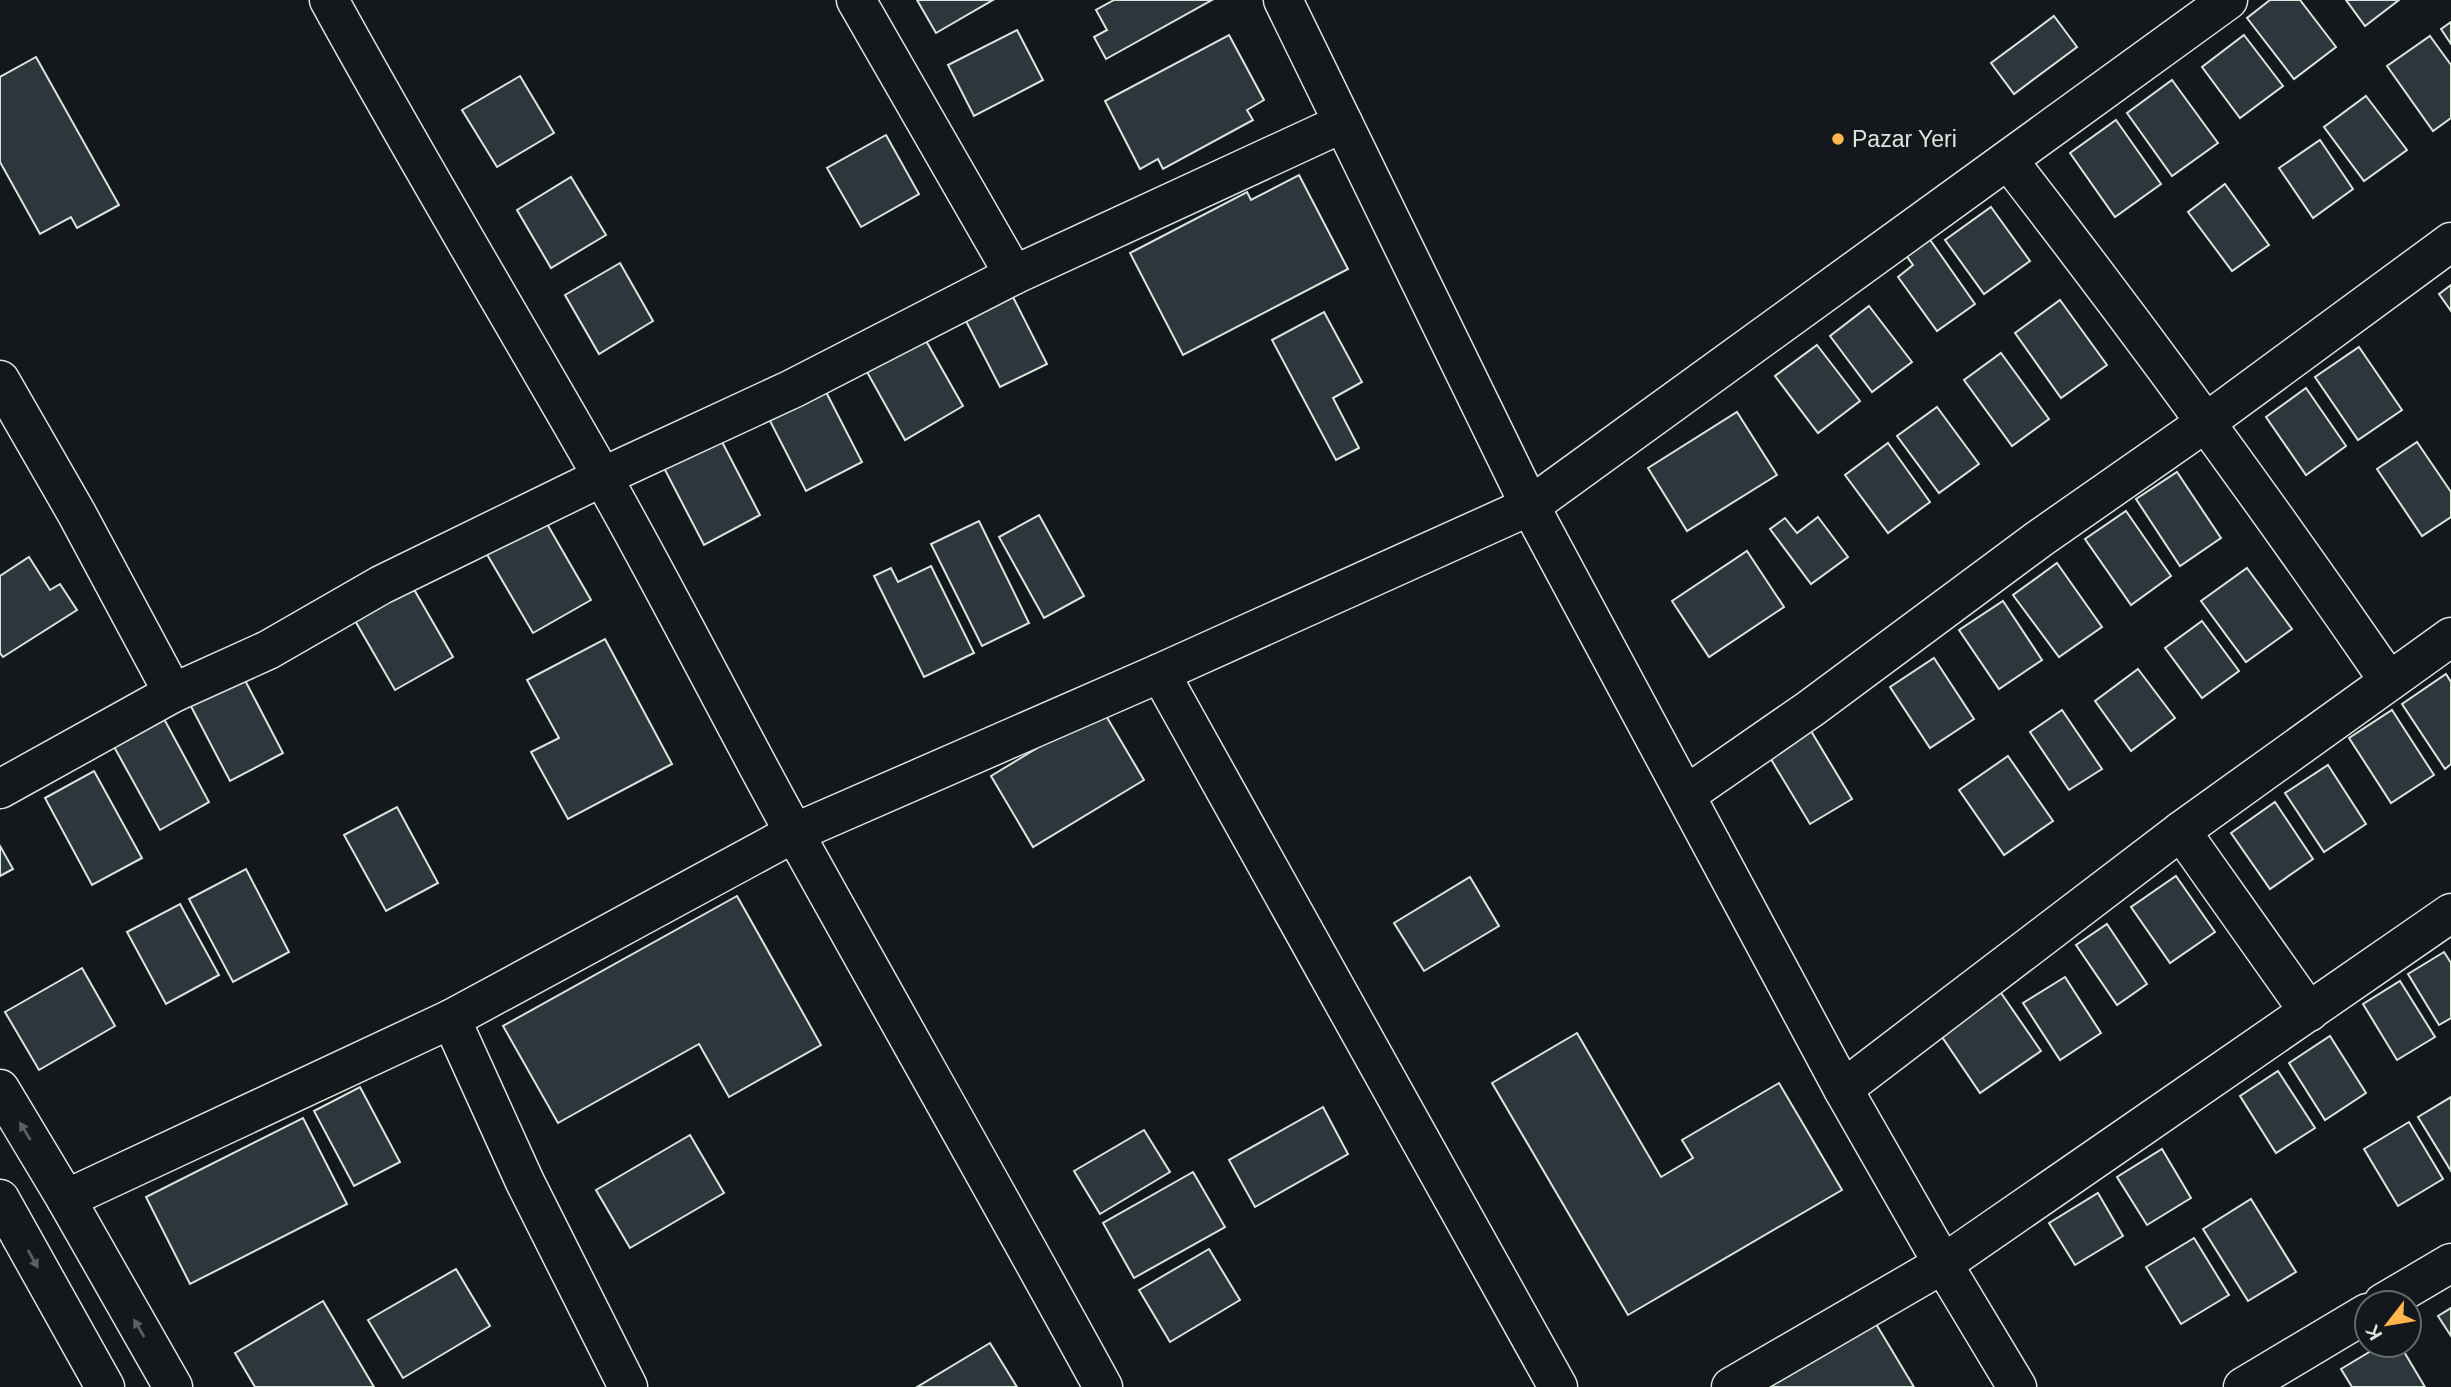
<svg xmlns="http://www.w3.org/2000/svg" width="2451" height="1387" viewBox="0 0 2451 1387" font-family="Arial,sans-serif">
<rect width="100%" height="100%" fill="#14181c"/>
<!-- building -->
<g fill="#2c363c" stroke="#d8e6dc" stroke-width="2">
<polygon points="917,0 993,0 936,33"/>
<polygon points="1114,0 1212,0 1106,59 1094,37 1107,30 1096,10"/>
<polygon points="2270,0 2300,0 2336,47 2294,79 2247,18"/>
<polygon points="2346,0 2399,0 2365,26"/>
<polygon points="2054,16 2077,47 2014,94 1991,63"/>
<polygon points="2451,22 2451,44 2441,29"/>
<polygon points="1017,30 1043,80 974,116 948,65"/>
<polygon points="1229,35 1264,100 1247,110 1253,120 1163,169 1158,159 1140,169 1105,101"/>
<polygon points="2244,35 2283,86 2240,118 2202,67"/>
<polygon points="2430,36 2451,65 2451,118 2433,131 2387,66"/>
<polygon points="36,57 119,205 77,228 71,217 40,234 0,162 0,77"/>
<polygon points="520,76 554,133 497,167 462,110"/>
<polygon points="2172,80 2218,143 2172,176 2127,113"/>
<polygon points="2366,96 2407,150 2364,181 2324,127"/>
<polygon points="2116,120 2161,184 2115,217 2070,153"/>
<polygon points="886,135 919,194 861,227 827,168"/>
<polygon points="2320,140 2353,189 2313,218 2279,168"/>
<polygon points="1299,175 1348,269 1183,355 1130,253 1247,192 1251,200"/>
<polygon points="571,177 606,235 551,268 517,210"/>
<polygon points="2225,184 2269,245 2232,271 2188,212"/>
<polygon points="1991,207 2030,261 1984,294 1945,240"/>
<polygon points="1926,234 1975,304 1937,331 1898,277 1913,265 1903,251"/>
<polygon points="620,263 653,321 599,354 565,295"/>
<polygon points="2451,285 2451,311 2439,294"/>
<polygon points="1013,297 1047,364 1000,387 966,321"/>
<polygon points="2060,300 2107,365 2061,398 2015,333"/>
<polygon points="1869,306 1912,362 1872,392 1830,336"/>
<polygon points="1324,312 1362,382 1333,398 1359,448 1336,460 1272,340"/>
<polygon points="925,339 963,406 905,440 867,372"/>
<polygon points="1817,345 1860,401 1818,433 1775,376"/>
<polygon points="2359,347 2402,410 2358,440 2315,377"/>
<polygon points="2001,353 2049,419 2012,446 1964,380"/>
<polygon points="2306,388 2346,446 2306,475 2266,417"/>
<polygon points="825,390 862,462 806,491 769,419"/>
<polygon points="1937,407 1979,464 1939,493 1897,436"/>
<polygon points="1737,412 1777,475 1687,531 1648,468"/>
<polygon points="720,438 760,515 704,545 664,468"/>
<polygon points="2417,442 2451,492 2451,517 2422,536 2377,469"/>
<polygon points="1888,443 1930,502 1888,533 1845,475"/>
<polygon points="2177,472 2221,538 2180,566 2136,499"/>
<polygon points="2126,511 2171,576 2131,605 2085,539"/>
<polygon points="1039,515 1084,596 1044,618 999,537"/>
<polygon points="543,517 591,600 533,633 485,551"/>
<polygon points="1818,517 1848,557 1811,584 1770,529 1785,518 1797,533"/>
<polygon points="979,521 1029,623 982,646 931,544"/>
<polygon points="1747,551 1784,607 1709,657 1672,601"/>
<polygon points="29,557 50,590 60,584 77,610 3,657 0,653 0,576"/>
<polygon points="2057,563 2102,627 2059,657 2013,595"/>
<polygon points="931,566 974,653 924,677 874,576 891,568 898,582"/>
<polygon points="2247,568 2292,629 2246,662 2201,601"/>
<polygon points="408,579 453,657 395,690 350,612"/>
<polygon points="2003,601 2042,660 1999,689 1959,630"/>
<polygon points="2202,621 2239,671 2202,698 2165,648"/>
<polygon points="605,639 672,764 568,819 531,752 559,738 527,680"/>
<polygon points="1934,658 1974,719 1930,748 1890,687"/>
<polygon points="237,665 283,753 230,781 184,693"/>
<polygon points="2138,669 2175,718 2131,751 2095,701"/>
<polygon points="2446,674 2451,682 2451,764 2445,769 2402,704"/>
<polygon points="157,706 209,802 160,830 107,734"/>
<polygon points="1102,709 1144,780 1033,847 991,776"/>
<polygon points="2062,710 2102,769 2069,790 2030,732"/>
<polygon points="2392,710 2434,775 2391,803 2349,738"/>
<polygon points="1811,731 1852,799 1810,824 1769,756"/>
<polygon points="2008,756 2053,821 2004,855 1959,790"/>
<polygon points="2328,765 2366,824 2324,852 2285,793"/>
<polygon points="94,771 142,858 92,885 45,798"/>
<polygon points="2275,802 2313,859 2270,889 2231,833"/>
<polygon points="397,807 438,883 386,911 344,835"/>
<polygon points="0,846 13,869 0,876"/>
<polygon points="246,869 289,952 233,982 189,899"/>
<polygon points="2176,876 2215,932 2170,963 2131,907"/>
<polygon points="1470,877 1499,926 1424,971 1394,923"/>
<polygon points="737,896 821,1045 729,1097 699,1044 558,1123 503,1026"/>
<polygon points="180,904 219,975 166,1004 127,932"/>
<polygon points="2107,924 2147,984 2117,1005 2076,945"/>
<polygon points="2444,952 2451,963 2451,1018 2439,1025 2408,974"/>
<polygon points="82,968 115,1026 39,1070 5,1012"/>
<polygon points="2065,977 2101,1033 2060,1060 2023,1003"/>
<polygon points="2400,981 2435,1037 2397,1060 2363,1004"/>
<polygon points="1999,990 2041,1051 1980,1093 1938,1031"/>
<polygon points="1577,1033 1661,1177 1693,1158 1682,1140 1779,1083 1842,1190 1628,1315 1492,1083"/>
<polygon points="2330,1036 2366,1093 2325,1120 2289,1063"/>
<polygon points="2278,1071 2315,1128 2276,1153 2240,1096"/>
<polygon points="360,1087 400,1162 354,1186 314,1111"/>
<polygon points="2451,1097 2451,1171 2418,1117"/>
<polygon points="1323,1107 1348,1154 1255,1207 1229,1160"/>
<polygon points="303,1118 347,1204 190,1284 146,1197"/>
<polygon points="2409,1122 2443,1179 2398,1206 2364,1149"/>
<polygon points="1144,1130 1170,1172 1100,1214 1074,1171"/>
<polygon points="690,1135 724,1193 630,1248 596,1190"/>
<polygon points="2162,1149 2191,1198 2147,1225 2117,1177"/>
<polygon points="1193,1172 1225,1227 1134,1278 1103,1223"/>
<polygon points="2098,1193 2123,1236 2075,1265 2049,1223"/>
<polygon points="2251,1199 2296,1272 2248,1301 2203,1229"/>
<polygon points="2194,1238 2229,1295 2181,1324 2146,1267"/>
<polygon points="1209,1249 1240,1300 1170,1342 1139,1290"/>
<polygon points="456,1269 490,1326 403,1378 368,1320"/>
<polygon points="323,1301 374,1387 255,1387 235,1353"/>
<polygon points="2451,1308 2451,1336 2438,1316"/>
<polygon points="1867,1309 1914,1387 1739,1387"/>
<polygon points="990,1343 1017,1387 917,1387"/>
<polygon points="2381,1345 2400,1345 2425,1387 2352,1387 2341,1369"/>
</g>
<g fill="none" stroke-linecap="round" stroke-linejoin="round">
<defs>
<g id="minor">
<path d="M329,0C417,161 512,318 603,478C670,596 730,717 796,836C898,1020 1002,1202 1103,1387"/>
<polyline points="856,0 1014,275"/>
<path d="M2008,160C2140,330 2267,504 2389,681"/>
<polyline points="0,380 77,514 173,693"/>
<polyline points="1160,673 1558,1387"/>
<polyline points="0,789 173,693 268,650 381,585 602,477 792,389 1014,275 1343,123"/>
<polyline points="1686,795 1810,709 2039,539 2205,423 2451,242"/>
<polyline points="2181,831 2309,1012"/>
<polyline points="451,1019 525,1182 628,1387"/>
<polyline points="1843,1089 2181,831 2451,637"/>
<polyline points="66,1199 451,1019 794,833 1160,673 1530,506 2228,0"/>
<polyline points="2383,1303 2451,1263"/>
<polyline points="1731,1387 1943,1264 2451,913"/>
<polyline points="2243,1387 2367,1313"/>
</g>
<polyline id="tertiary" points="1283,0 1530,506 1843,1089 1943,1264 2017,1387"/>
<g id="secondary">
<polyline points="0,1089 66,1199 173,1387"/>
<polyline points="0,1199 105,1387"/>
</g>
</defs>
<!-- minor casing -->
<use href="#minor" stroke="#d8e6dc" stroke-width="41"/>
<!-- tertiary casing -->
<use href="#tertiary" stroke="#d8e6dc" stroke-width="41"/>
<!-- secondary casing -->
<use href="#secondary" stroke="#d8e6dc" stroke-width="41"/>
<!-- minor -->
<use href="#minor" stroke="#14181c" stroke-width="38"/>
<!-- tertiary -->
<use href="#tertiary" stroke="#14181c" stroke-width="38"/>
<!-- secondary -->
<use href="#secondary" stroke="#14181c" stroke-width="38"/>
</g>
<!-- one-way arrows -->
<defs><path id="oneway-solid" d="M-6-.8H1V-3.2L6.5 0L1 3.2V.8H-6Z" transform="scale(1.75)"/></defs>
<g fill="#59605f">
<use href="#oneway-solid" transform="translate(25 1131) rotate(-121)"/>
<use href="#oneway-solid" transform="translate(33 1259) rotate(61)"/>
<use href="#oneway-solid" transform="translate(139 1328) rotate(-120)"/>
</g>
<!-- markers -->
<circle fill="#ffb74d" stroke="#14181c" stroke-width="2.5" cx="1838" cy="139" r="7"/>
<g text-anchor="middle" stroke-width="5" stroke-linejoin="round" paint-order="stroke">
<!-- poi labels -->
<g font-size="23" fill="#d8e6dc" stroke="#14181c" text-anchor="start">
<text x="1852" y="147">Pazar Yeri</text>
</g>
</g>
<!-- north arrow -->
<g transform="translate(2388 1324) rotate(239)"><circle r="33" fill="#14181c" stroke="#626a69" stroke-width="2"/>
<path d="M0-5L12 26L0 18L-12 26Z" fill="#ffb74d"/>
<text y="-10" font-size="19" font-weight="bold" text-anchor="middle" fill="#d8e6dc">K</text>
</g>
</svg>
